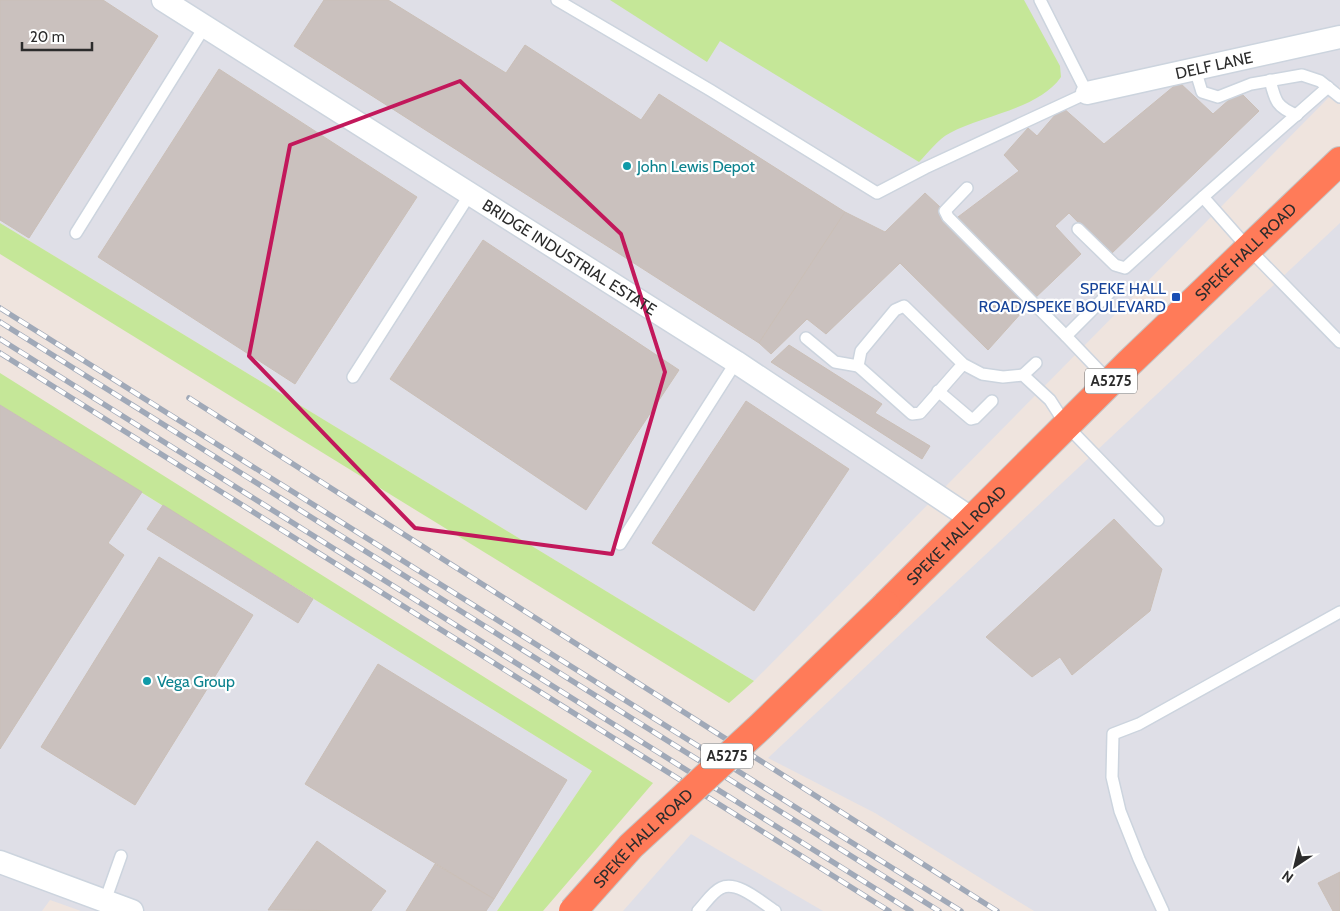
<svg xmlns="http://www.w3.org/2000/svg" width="1340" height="911" viewBox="0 0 1340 911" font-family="Cabin,sans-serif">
<rect width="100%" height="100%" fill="#efe4de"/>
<!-- industrial -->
<g fill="#dfdfe7">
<polygon points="0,0 1340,0 1340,86 754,681 0,223"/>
<polygon points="1340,223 1340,911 1034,911 875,813 768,758"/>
<polygon points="0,405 592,771 497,911 81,911 50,900 42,911 0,911"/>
<polygon points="691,834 823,911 623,911"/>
</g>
<!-- green -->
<g fill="#c5e798">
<path d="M610,0H1024L1060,66L1061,77C1039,109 983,115 950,133C938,139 928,153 919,162L720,41L707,62Z"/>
<polygon points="0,223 754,681 729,703 0,254"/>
<polygon points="0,373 653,783 543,911 497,911 592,771 0,405"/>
</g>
<!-- building -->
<g fill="#cac1be" stroke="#cabfb7">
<polygon points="0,0 103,0 158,36 29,238 0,220"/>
<polygon points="324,0 388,0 506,73 525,45 641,120 659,94 845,212 759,343 294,46"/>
<polygon points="219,69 417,197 295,384 98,257"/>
<polygon points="1179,82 1213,114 1239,91 1259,111 1110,255 1069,213 1055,226 1081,254 1032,301 988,350 900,263 826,334 807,319 771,354 759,343 845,212 885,232 925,193 954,220 1019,171 1004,155 1028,128 1037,136 1062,107 1104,144"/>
<polygon points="483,240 679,370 586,510 390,379"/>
<polygon points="789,345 882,404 875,413 930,446 922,459 771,362"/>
<polygon points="746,401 849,469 754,611 652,543"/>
<polygon points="0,405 142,492 108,543 124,555 0,749"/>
<polygon points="163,505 313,599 298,623 147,529"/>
<polygon points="1114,519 1162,569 1150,611 1072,675 1060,657 1032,677 986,637"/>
<polygon points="159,557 253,615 135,805 41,747"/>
<polygon points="378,664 567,780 494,899 305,784"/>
<polygon points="317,841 386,891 371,911 268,910"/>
<polygon points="435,864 494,899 486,911 406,911"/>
<polygon points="1340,872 1340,911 1333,911 1318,883"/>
</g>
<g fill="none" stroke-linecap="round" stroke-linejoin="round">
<defs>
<g id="lane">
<polyline points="557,0 710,90 877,193 925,168 1087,93 1040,0"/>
<polyline points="1195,69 1202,92 1218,97 1251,84 1302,75 1320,81 1340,97"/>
<path d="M1270,80C1275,100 1276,107 1297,115"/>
<polyline points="967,188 945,211 948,217 1066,336"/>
<polyline points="1203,197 1248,248 1340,342"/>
<polyline points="1078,229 1115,265 1125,268 1203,197 1328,87"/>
<polyline points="76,233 205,26"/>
<polyline points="1110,292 1066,336 1110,382"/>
<polyline points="806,338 835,362 858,366"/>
<polyline points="963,364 904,306 895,310 861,351 858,366 912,414 920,413 963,364 982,374 1003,377 1023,375 1050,400 1066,425 1158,520"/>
<polyline points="1023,375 1036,363"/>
<polyline points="353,377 470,194"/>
<polyline points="938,391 971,419 975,418 992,401"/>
<polyline points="620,544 736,362"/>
<polyline points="105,901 121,856"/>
<path d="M698,911C705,904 712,892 721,888C737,880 761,902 775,911"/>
<polyline points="1163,911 1139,859 1120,811 1112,777 1113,734 1139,724 1340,612"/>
</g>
<g id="street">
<path id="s1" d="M163,0L736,362L972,519"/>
<path id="s2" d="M1087,93L1340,37"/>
<polyline points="0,862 132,911"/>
</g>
<g id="highway">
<path id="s3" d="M886,605L1128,364L1340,161"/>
</g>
</defs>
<!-- lane casing -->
<use href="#lane" stroke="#ccd4de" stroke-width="14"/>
<!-- street casing -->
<use href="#street" stroke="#ccd4de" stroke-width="25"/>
<!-- highway casing -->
<use href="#highway" stroke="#c4c4c4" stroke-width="30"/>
<!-- lane -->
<use href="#lane" stroke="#fff" stroke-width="11"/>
<!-- street -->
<use href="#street" stroke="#fff" stroke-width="22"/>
<!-- highway -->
<use href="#highway" stroke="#ff7b59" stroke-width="28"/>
<defs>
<g id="rail">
<polyline points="0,308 961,911"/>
<polyline points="0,322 939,911"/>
<polyline points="0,339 911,911"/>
<polyline points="0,353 889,911"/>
<polyline points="189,398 997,911"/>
</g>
</defs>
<!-- rail casing -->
<use href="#rail" stroke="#a0a9b8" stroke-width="5.5"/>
<!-- rail -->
<use href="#rail" stroke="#fff" stroke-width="4" stroke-dasharray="11" stroke-linecap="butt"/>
<defs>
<g id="highway-bridge">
<path id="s4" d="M573,911L631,846L760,727L886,605"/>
</g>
</defs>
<!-- highway-bridge casing -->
<use href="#highway-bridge" stroke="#c4c4c4" stroke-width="30" stroke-linecap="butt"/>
<!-- highway-bridge -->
<use href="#highway-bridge" stroke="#ff7b59" stroke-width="28"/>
</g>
<!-- marked area -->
<path fill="none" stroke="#c2185b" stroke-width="4" stroke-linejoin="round" d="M460,81L621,234L665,372L612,554L415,528L249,356L290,145Z"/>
<!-- markers -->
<g fill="#0f9aa8" stroke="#fff" stroke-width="2">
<circle cx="627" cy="166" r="5"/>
<circle cx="147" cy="681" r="5"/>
</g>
<rect fill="#1a4fb4" stroke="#fff" stroke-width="2" x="1171" y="292" width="10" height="10" rx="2.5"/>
<g text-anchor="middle" stroke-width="4.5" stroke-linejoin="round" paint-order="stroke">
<!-- shield labels -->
<g fill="#fff" stroke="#6b6b6b" stroke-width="1">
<rect x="1085" y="368.5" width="52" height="25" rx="4"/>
<rect x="701" y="743.5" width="52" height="25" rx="4"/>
</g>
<g font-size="15" font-weight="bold" fill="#2c2c2c">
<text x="1111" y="386">A5275</text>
<text x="727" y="761">A5275</text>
</g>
<!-- street labels -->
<g font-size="16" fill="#2c2c2c" stroke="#fff">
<text dy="6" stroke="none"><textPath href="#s2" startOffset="130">DELF LANE</textPath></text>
<text dy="6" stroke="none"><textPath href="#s3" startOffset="504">SPEKE HALL ROAD</textPath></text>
<text dy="6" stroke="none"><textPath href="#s1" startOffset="481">BRIDGE INDUSTRIAL ESTATE</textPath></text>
<text dy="6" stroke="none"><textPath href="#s3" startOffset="99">SPEKE HALL ROAD</textPath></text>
<text dy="6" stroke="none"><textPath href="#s4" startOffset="101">SPEKE HALL ROAD</textPath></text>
</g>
<!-- culture labels -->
<g font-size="16" fill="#0d838f" stroke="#fff" text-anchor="start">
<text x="637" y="172">John Lewis Depot</text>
<text x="157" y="687">Vega Group</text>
</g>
<!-- transit labels -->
<g font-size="16" fill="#164399" stroke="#fff" text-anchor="end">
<text x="1166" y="294">SPEKE HALL<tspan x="1166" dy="18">ROAD/SPEKE BOULEVARD</tspan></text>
</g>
</g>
<!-- north arrow -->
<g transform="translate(1295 866) rotate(215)" stroke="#ffffff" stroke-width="4" paint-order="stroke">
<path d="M0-4L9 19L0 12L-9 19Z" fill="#2c2c2c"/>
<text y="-8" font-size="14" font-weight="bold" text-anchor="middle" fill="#2c2c2c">N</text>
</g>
<!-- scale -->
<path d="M22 42v8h70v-8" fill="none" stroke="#2c2c2c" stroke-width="2.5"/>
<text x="30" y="42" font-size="15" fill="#2c2c2c" stroke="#ffffff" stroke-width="4" paint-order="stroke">20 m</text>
</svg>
